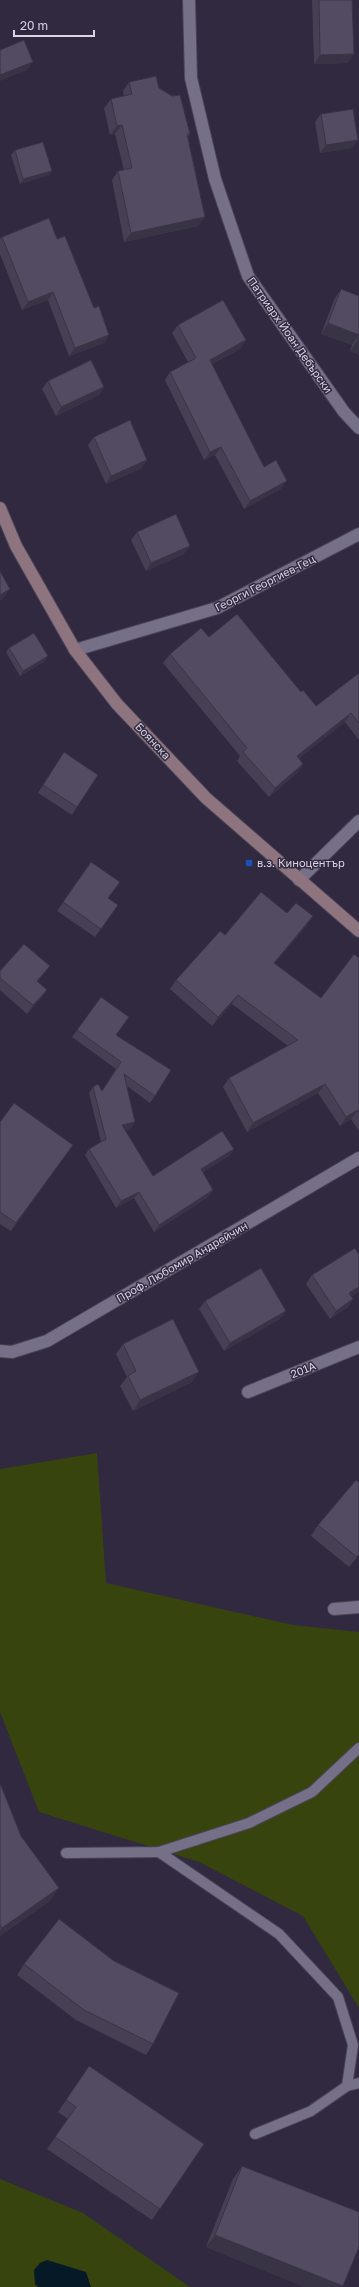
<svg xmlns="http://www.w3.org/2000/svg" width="359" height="2287" viewBox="0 0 359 2287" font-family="'Golos Text',sans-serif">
<rect width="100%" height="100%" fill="#30293f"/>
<!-- green -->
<g fill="#38440e">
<polygon points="97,1453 106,1583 293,1625 359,1632 359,2008 303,1916 199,1862 39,1812 0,1712 0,1469"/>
<polygon points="0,2179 83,2213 190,2287 0,2287"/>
</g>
<!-- water -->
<polygon fill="#051926" points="47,2260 86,2272 91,2287 38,2287 35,2284 34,2270 40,2263"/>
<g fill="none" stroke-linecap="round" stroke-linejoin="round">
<defs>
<g id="lane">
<polyline points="159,1852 279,1934 338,1997 353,2045 347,2086"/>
<polyline points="66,1853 159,1852 249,1823 312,1792 359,1748"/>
<polyline points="255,2134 311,2111 347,2086 359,2083"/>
</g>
<g id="street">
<polyline points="189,0 191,78 215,179 248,276 344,412 359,428"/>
<polyline points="75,650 217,608 359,534"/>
<polyline points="299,880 359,821"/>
<polyline points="0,1351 12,1352 47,1341 359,1158"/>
<polyline points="248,1392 359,1347"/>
<polyline points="334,1609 359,1607"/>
</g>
<polyline id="secondary" points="0,508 16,546 75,650 117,704 206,798 359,931"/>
</defs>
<!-- lane casing -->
<use href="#lane" stroke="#4a4457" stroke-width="12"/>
<!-- street casing -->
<use href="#street" stroke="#4a4457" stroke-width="14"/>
<!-- secondary casing -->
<use href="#secondary" stroke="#4a4457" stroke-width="14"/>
<!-- lane -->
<use href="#lane" stroke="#766f88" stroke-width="10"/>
<!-- street -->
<use href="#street" stroke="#766f88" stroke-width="12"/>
<!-- secondary -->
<use href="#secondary" stroke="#8d747f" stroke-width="12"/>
</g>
<!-- wall -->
<g fill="#474054">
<polygon points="312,0 352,0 348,63 314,64"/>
<polygon points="129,82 159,88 190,134 188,137 205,217 198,226 124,242 112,180 118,171 124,170 115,134 110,135 104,108 111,99 124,96 123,91"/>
<polygon points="321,114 358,140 352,148 320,153 315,122"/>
<polygon points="15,150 52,171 49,175 20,184 11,155"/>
<polygon points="2,237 57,239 94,308 109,335 104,343 69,356 48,300 22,310 0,254 0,239"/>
<polygon points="341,289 358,296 359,295 359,355 350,351 352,345 321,334 334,300"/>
<polygon points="178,325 246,340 240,349 212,364 264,467 281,489 244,509 215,455 204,460 165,380 170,372 188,362 172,333"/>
<polygon points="48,381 104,387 99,395 56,416 42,389"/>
<polygon points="94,437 142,468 106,484 88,445"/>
<polygon points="137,532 184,554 146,571 131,540"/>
<polygon points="209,637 301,692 316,706 359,673 359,740 345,722 299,758 303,764 297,773 269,797 237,761 240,756 163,663 170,654"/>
<polygon points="9,648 45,661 20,676 6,652"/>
<polygon points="64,752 77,807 72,815 38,793"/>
<polygon points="91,862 108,898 118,905 95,937 57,911"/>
<polygon points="287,913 307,925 274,964 321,998 359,958 359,1131 351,1119 340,1126 318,1093 247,1132 223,1087 229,1078 288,1046 232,1004 212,1026 170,989 176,980 225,935"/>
<polygon points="0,971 44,974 37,982 47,990 41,998 27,1014 0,990"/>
<polygon points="101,997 117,1036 155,1096 150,1103 127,1086 131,1129 125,1130 153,1176 234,1149 229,1156 203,1172 213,1190 208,1197 154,1232 134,1198 116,1208 85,1155 89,1149 101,1142 89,1093 93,1087 102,1091 116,1069 72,1037"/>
<polygon points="0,1122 73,1145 11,1231 0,1224"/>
<polygon points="312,1275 352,1297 353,1299 348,1307 330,1319 306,1284"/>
<polygon points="205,1301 286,1311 280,1319 224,1351 199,1309"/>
<polygon points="123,1344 192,1382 133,1411 120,1386 127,1377 116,1354"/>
<polygon points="318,1525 359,1555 349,1567 311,1536"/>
<polygon points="0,1783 21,1836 51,1900 0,1936"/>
<polygon points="24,1964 153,2044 146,2055 76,2020 17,1975"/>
<polygon points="89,2066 204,2144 152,2220 47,2149 68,2119 58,2112"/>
<polygon points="242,2166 343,2286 343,2287 305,2287 206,2247 233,2179"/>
</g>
<!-- shaded-wall -->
<g fill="#393445">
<polygon points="354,54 348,63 314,64 320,55"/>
<polygon points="33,62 27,70 0,81 0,75"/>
<polygon points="122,125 115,134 110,135 117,126"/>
<polygon points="358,140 352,148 320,153 326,145"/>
<polygon points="52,171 49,175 20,184 23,179"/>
<polygon points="205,217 198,226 124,242 131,233"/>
<polygon points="53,292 48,300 22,310 28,302"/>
<polygon points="328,323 359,335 352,345 321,334"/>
<polygon points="109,335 104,343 69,356 75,348"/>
<polygon points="246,340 240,349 204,368 210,360"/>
<polygon points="357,341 359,342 359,355 350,351"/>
<polygon points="104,387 99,395 56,416 61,407"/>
<polygon points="221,447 215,455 204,460 210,452"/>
<polygon points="147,460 142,468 106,484 111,476"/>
<polygon points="287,481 281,489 244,509 250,501"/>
<polygon points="190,546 184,554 146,571 151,563"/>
<polygon points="10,589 3,599 0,601 0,595"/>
<polygon points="48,656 45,661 20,676 23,671"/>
<polygon points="351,713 345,722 291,765 297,756"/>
<polygon points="303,764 297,773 269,797 275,788"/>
<polygon points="313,916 307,925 267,972 274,963"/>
<polygon points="50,966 44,974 31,989 37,981"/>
<polygon points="47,990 41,998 27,1014 33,1005"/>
<polygon points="238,995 232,1004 212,1026 218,1017"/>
<polygon points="325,1084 318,1093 247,1132 253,1123"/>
<polygon points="358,1110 351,1119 340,1126 346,1117"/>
<polygon points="135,1122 131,1129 118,1132 122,1125"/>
<polygon points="234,1149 229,1156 196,1176 201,1169"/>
<polygon points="213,1190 208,1197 154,1232 159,1225"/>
<polygon points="139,1192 134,1198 116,1208 121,1201"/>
<polygon points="359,1287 359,1292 344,1302 349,1293"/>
<polygon points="353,1299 348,1307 330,1319 336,1311"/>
<polygon points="286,1311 280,1319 224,1351 230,1343"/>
<polygon points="199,1372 192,1382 133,1411 140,1400"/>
<polygon points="59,1888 51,1900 0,1936 0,1931 2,1928"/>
<polygon points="215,2235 343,2286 343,2287 305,2287 206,2247"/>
</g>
<!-- building -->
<g fill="#524b62" stroke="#393445">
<polygon points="319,0 352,0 354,54 320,55"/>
<polygon points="24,40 33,62 0,75 0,50"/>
<polygon points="156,76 159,88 172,96 180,95 190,134 187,134 205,217 131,233 118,171 132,168 122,125 117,126 111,99 132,94 129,82"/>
<polygon points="353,109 358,140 326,145 321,114"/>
<polygon points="43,142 52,171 23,179 15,150"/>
<polygon points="49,218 57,239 65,236 94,308 99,306 109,335 75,348 53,292 28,302 2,237"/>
<polygon points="341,289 359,296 359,335 328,323"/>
<polygon points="223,300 246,340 210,360 264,467 276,460 287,481 250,501 221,447 210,452 170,372 196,358 178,325"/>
<polygon points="359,336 359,342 357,341"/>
<polygon points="91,360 104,387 61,407 48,381"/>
<polygon points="130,420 147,460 111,476 94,437"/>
<polygon points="176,514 190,546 151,563 137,532"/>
<polygon points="0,571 10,589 0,595"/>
<polygon points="237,614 301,692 303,690 316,706 359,673 359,723 351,713 297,756 303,764 275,788 243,752 247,748 170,654 201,628 209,637"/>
<polygon points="34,633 48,656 23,671 9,648"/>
<polygon points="64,752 98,775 77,807 43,785"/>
<polygon points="91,862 120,882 108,898 118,905 101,929 63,902"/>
<polygon points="261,892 287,913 296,903 313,916 274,963 321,998 354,954 359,958 359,1112 358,1110 346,1117 325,1084 253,1123 229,1078 298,1040 238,995 218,1017 176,980 220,931 225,935"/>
<polygon points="24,944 50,966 37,981 47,990 33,1005 0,978 0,971"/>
<polygon points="101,997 129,1017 116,1035 171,1070 155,1096 124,1074 135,1122 122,1125 153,1176 222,1131 234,1149 201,1169 213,1190 159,1225 139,1192 121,1201 89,1149 106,1139 93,1087 98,1084 102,1091 121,1062 77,1030"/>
<polygon points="14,1103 73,1145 16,1223 0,1212 0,1122"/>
<polygon points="355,1248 359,1255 359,1287 349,1293 353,1299 336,1311 312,1275"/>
<polygon points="261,1268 286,1311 230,1343 205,1301"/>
<polygon points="173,1319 199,1372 140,1400 128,1376 136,1371 123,1344"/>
<polygon points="356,1480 359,1482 359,1554 357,1557 318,1525"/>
<polygon points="0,1783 21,1836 59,1888 2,1928 0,1925"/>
<polygon points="59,1919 114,1961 179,1993 153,2044 84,2010 24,1964"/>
<polygon points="89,2066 204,2144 160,2209 55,2137 76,2107 66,2100"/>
<polygon points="242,2166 359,2212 359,2247 343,2286 215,2235"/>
</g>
<!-- markers -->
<rect fill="#1a4fb4" stroke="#30293f" stroke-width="1.5" x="245" y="859" width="8" height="8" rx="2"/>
<g text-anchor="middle" stroke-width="3" stroke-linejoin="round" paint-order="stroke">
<!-- street labels -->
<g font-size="11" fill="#dad6e4" stroke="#30293f">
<text transform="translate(290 335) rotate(55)" y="4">Патриарх Йоан Дебърски</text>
<text transform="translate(265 583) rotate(-27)" y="4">Георги Георгиев-Гец</text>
<text transform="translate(153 741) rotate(47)" y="4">Боянска</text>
<text transform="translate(182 1262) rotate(-30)" y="4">Проф. Любомир Андрейчин</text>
<text transform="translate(303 1370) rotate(-22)" y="4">201А</text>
</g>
<!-- poi labels -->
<g font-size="11" fill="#dad6e4" stroke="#30293f" text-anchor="start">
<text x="257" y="867">в.з. Киноцентър</text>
</g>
</g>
<!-- scale -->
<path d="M14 30v6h80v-6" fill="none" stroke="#dad6e4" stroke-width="2"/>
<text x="20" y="30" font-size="12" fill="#dad6e4" stroke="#30293f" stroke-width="3" paint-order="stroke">20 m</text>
</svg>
